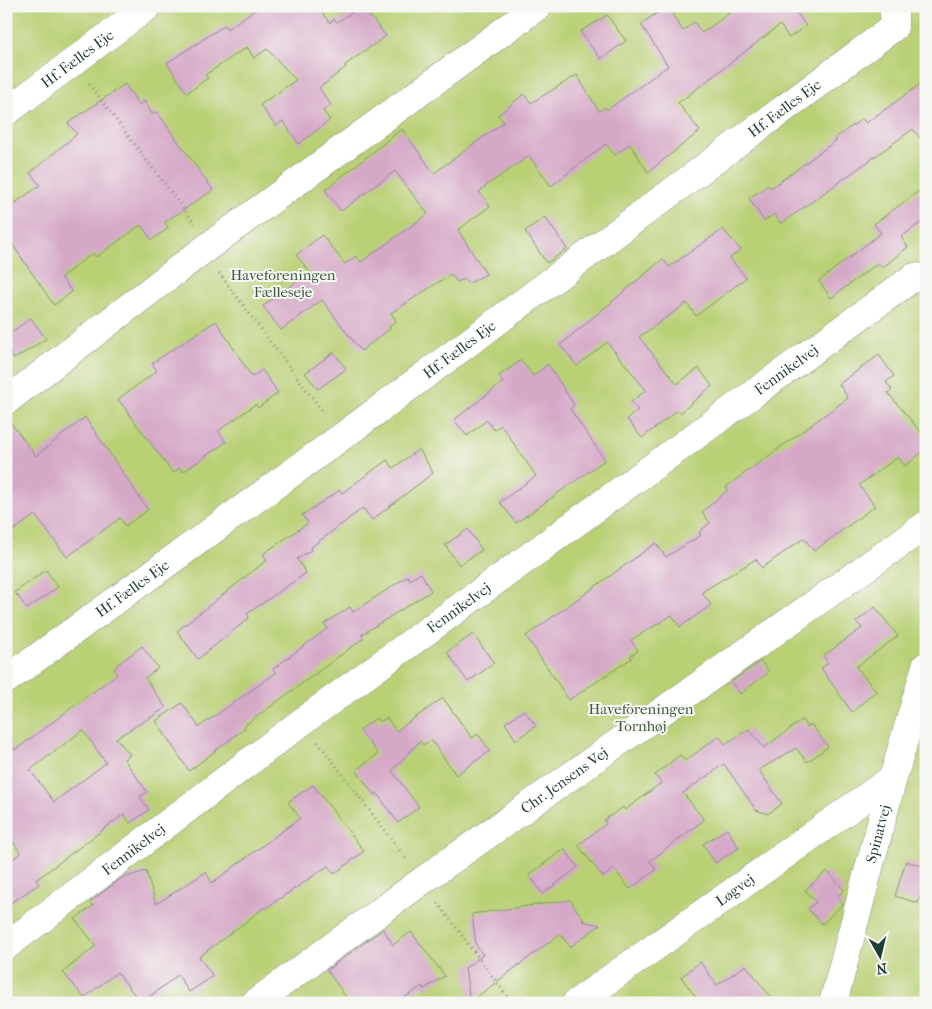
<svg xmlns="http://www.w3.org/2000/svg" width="932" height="1009" viewBox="0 0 932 1009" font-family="'IM FELL French Canon',serif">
<rect width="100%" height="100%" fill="#f6f6f2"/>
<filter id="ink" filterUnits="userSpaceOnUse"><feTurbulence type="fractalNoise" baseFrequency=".02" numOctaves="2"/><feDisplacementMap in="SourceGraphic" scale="10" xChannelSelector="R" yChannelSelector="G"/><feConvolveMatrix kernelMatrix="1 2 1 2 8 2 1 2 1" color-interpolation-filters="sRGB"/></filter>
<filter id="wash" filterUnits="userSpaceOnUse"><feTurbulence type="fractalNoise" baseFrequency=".0096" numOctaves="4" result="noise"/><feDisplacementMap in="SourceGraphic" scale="20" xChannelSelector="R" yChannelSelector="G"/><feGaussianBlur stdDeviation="1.12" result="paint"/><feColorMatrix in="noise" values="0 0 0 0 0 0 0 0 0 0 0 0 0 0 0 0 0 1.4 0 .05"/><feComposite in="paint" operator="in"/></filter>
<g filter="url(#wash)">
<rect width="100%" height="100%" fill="#f1e4cb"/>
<!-- green -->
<rect fill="#b9d074" stroke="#6c8654" x="6" y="6" width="920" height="997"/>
<g id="blocks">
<!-- building -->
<g fill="#d5a8c8" fill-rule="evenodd">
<polygon points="260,6 317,6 330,23 334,19 337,22 362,6 386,36 345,65 346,67 319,88 331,105 323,111 330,120 299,144 283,121 276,126 260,105 296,80 267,49 254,58 247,47 205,75 208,78 187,93 167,63 225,25 227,29"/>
<polygon points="667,6 683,31 694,22 702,33 739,6 805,6 796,12 806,26 789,38 780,25 678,103 700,131 648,172 630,144 615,155 606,144 551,186 529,156 487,185 479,192 490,206 458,230 486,274 468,284 465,279 457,282 451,274 391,313 396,321 389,327 390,329 361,351 322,300 281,330 263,306 310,272 296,255 322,235 345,264 356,256 361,262 428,214 395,171 341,211 325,190 402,129 434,173 504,122 498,115 524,94 531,103 577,75 599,111 605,107 607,110 668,66 641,24"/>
<polygon points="607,15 626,41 601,59 580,32"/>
<polygon points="926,80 926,146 913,129 781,224 774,214 764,221 749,198 769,185 771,188 837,140 835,138 862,119 866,123"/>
<polygon points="125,84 139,105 144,101 152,114 157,112 213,190 165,222 168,228 152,240 141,225 96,257 93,253 61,277 72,292 54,305 6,235 6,210 40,185 30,173 77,134 68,123"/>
<polygon points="926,186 926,219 901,237 908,247 882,268 878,263 831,298 819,281 881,233 874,224"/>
<polygon points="545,217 567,249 547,263 525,231"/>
<polygon points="723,229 741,250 730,258 746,278 696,316 687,303 639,337 677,384 699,368 712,386 680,413 678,410 642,438 627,419 638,410 631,402 646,390 607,342 577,366 560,345 663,259 669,267"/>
<polygon points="31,318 46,339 14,359 6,348 6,336"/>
<polygon points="216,321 252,377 262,370 278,393 258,408 256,404 218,431 226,442 183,472 180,468 173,473 118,399 157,371 152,363"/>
<polygon points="334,352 346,369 318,389 305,373"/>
<polygon points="879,355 894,376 886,382 892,390 888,393 926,438 926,449 905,466 898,457 859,485 875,506 814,551 804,538 762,568 756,559 702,592 711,605 680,627 672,615 631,640 638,651 630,656 632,658 569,700 526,636 656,543 666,557 701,535 699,532 710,523 702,512 728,490 726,487 848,398 839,384"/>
<polygon points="521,360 533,376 548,364 574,405 570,409 605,460 516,523 500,502 536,476 501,425 494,430 487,420 467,436 454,420 503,382 499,376"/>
<polygon points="6,416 36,456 85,417 148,510 125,526 120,518 67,557 35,515 6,536"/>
<polygon points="419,449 433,473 372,520 363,508 310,548 311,550 297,559 306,573 247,614 249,618 198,659 177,631 267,560 263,554 308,523 302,515 340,490 342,493 387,460 393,468"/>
<polygon points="468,529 482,550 459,565 445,545"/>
<polygon points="46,570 58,587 27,609 15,592"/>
<polygon points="421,573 431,591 361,635 364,638 244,726 245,728 189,771 156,721 182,703 199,727 276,673 273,669 328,628 324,624 350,607 353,612 408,576 410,580"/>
<polygon points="875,607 898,636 856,667 876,691 852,712 821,668 828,663 823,656 862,628 856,622"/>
<polygon points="473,634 494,663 468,682 447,652"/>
<path d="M142,646L158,668L145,678L166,708L116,738L130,755L124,759L147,792L140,797L149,810L130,823L124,814L36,880L39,884L6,906V864L21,853L6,832V738L15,750L117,674L114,669L117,665ZM83,730L106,763L54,802L30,770Z"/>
<polygon points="761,661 769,672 740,694 731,682"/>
<polygon points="443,698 472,738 478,734 490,751 456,775 431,740 423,745 420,741 392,771 419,807 398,823 377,793 374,795 356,770 378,754 360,730 376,718 379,722 387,718 396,731"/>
<polygon points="524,710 536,726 516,740 505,723"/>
<polygon points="802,720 807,727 811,724 828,747 807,762 796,748 759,770 782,804 768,814 756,810 724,764 683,793 704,820 650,861 656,870 630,889 614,869 603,877 578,845 606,824 604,820 623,807 625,810 661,783 655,775 680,755 685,761 719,736 725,744 749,729 764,748"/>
<polygon points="313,785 364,851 334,874 328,866 266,908 265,907 199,957 213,976 189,992 178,975 141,1003 117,972 84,998 63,972 96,946 75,919 93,906 90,902 120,879 146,871 156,904 206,872 212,883 300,818 288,802"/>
<polygon points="727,829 739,848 715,863 703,844"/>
<polygon points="564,849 578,867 543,894 529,875"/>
<polygon points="906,861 926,867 926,896 921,894 918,903 895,896"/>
<polygon points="827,871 844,890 837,897 843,904 822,924 808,909 816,902 805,890"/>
<polygon points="570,900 584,920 582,921 600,925 570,947 560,934 470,1002 465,968 483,955 476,945 472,914"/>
<polygon points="383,929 393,945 411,932 445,976 424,989 422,986 397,1003 350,1003 327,970"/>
<polygon points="700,962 717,985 746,965 775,1003 693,1003 698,1000 681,977"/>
</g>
</g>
</g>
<g filter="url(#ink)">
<use href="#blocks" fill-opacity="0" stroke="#889080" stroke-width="1"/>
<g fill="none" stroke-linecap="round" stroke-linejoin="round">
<defs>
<g id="minor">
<path id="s1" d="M6,112L148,6"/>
<polyline points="6,401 202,251 538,6"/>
<path id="s2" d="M6,680L351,430L894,27V6"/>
<path id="s3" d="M6,946L303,721L914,277L926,278"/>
<path id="s4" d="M255,1003L422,881L926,525"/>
<path id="s5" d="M576,1003L893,778"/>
<path id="s6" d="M833,1003L893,778L926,666"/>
</g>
</defs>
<!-- minor casing -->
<use href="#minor" stroke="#889080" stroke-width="29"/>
<!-- path -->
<g stroke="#889080" stroke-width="3" stroke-dasharray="1 4" stroke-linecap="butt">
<polyline points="89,84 195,224"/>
<polyline points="219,273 326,416"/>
<polyline points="318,742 406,859"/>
<polyline points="438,903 512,1003"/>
</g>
<!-- minor -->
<use href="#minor" stroke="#fff" stroke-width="28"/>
</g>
</g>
<g text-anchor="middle" stroke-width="4" stroke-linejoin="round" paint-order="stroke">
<!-- street labels -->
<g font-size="15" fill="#1f3d34" stroke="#f6f6f2">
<text dy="5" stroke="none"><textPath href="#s1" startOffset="89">Hf. Fælles Eje</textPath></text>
<text dy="5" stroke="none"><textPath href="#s2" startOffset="966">Hf. Fælles Eje</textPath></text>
<text dy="5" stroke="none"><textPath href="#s2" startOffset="561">Hf. Fælles Eje</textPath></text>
<text dy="5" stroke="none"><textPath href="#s3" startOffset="970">Fennikelvej</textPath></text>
<text dy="5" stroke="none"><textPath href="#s2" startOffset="156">Hf. Fælles Eje</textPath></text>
<text dy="5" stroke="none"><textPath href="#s3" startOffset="565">Fennikelvej</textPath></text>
<text dy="5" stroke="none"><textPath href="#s4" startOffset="381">Chr. Jensens Vej</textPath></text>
<text dy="5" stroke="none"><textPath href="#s6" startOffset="175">Spinatvej</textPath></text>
<text dy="5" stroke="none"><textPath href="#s3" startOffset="160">Fennikelvej</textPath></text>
<text dy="5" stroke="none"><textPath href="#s5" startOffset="195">Løgvej</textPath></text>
</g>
<!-- park labels -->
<g font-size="15" fill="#3e5a41" stroke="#f6f6f2">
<text x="283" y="280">Haveforeningen<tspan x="283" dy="17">Fælleseje</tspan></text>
<text x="641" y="714">Haveforeningen<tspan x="641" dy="17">Tornhøj</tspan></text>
</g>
</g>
<!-- margin -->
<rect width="932" height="1009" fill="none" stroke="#f6f6f2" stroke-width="25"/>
<!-- north arrow -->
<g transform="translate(880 956) rotate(172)" stroke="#f6f6f2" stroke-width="4" paint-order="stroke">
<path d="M0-4L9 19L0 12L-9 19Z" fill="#1f3d34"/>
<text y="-8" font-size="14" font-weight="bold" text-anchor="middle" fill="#1f3d34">N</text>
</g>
</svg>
